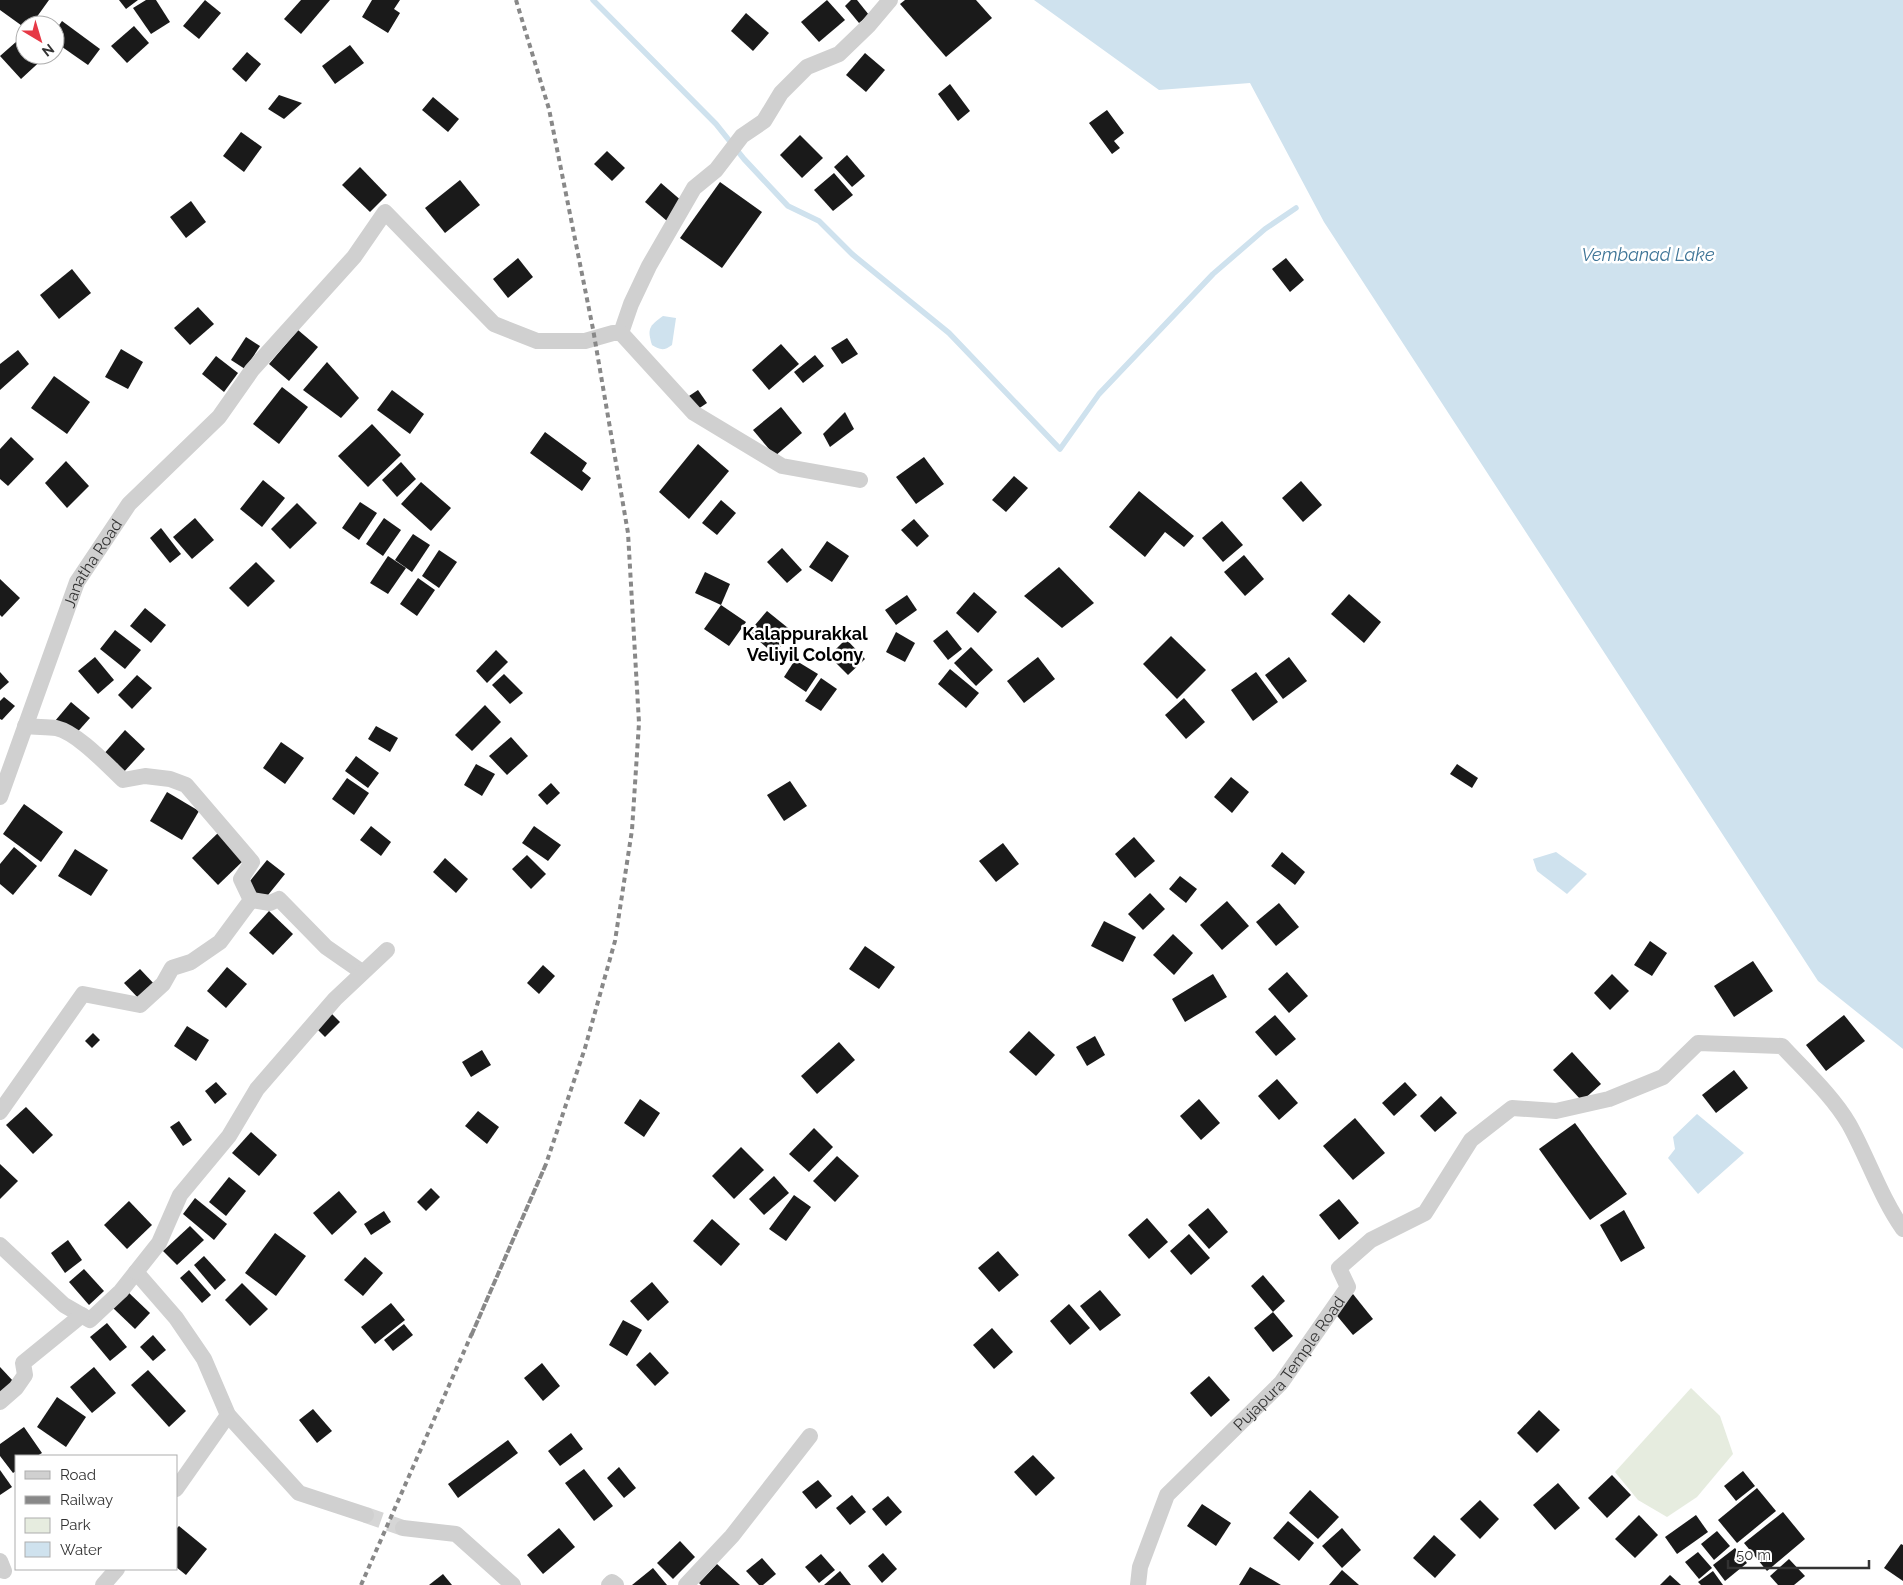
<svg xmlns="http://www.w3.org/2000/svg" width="1903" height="1585" viewBox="0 0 1903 1585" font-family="Raleway,sans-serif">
<rect width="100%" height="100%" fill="#fff"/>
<!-- green -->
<polygon fill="#e6ecdf" points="1691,1388 1720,1416 1733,1454 1697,1497 1667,1517 1638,1500 1615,1472"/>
<!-- water -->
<g fill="#cfe2ee">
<polygon points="1034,0 1903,0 1903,1049 1818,981 1324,222 1250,83 1159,90"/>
<path d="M663,316L676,318L672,345C664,351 660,350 652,345C647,329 649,326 663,316Z"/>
<polygon points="1556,852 1587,874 1567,894 1537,871 1533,859"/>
<polygon points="1697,1114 1744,1153 1698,1194 1668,1158 1675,1149 1673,1137"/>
</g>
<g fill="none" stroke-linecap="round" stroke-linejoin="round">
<!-- stream -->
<polyline stroke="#cfe2ee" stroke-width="5.5" points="593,0 716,124 744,159 788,206 819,221 852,254 949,333 1060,449 1099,394 1213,274 1265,229 1296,208"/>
</g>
<!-- building -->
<g fill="#1a1a1a">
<polygon points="0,0 49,0 31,25 25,25 25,28 0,10"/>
<polygon points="119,0 138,0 126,9"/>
<polygon points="146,0 156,0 170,22 151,34 133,8"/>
<polygon points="205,0 221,13 199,39 183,26"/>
<polygon points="301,0 330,0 301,34 284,19"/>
<polygon points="372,0 400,0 394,9 400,13 388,33 362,17"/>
<polygon points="827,0 845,20 819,42 801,22"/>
<polygon points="851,0 857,0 869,15 859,23 845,6"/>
<polygon points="905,0 976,0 992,18 946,57 900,4"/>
<polygon points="746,13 769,33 753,51 731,31"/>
<polygon points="62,21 100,49 88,65 55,42 55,31"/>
<polygon points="134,26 149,43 127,63 111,46"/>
<polygon points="25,34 25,55 47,55 21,79 0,56"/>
<polygon points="350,45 364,63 335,84 322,66"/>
<polygon points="247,52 261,64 246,82 232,69"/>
<polygon points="865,53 885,70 866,92 846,75"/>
<polygon points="950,84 970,111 958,121 938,94"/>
<polygon points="279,95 302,103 284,119 268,109"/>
<polygon points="433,97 459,119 448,132 422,110"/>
<polygon points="1107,110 1124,133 1114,141 1120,148 1112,154 1089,123"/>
<polygon points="241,132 262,147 244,172 223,156"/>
<polygon points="800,135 823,158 802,178 780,155"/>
<polygon points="607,151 625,168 612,181 594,164"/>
<polygon points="847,155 865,176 852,187 834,167"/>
<polygon points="360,167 387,195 370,212 342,185"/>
<polygon points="834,173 853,195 833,211 814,190"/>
<polygon points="460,180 480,205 445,233 425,208"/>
<polygon points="720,182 762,212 722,268 680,238"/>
<polygon points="661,183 683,202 667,221 645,202"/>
<polygon points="191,201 206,222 186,238 170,217"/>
<polygon points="518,258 533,277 508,298 493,279"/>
<polygon points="1286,258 1304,280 1290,292 1272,269"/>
<polygon points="72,269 91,293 59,319 40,295"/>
<polygon points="198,307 214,324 190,345 174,328"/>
<polygon points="298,330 318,347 289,381 269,364"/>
<polygon points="246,337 260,346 245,369 231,360"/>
<polygon points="847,338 858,354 842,364 831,348"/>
<polygon points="781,344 799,364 769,390 752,370"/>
<polygon points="121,349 143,362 128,389 105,377"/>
<polygon points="18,350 29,364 0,390 0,364"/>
<polygon points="815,355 824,366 803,383 794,372"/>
<polygon points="216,356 238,373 224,392 202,374"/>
<polygon points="327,362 359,398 341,418 303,390"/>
<polygon points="54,376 90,402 67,434 31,408"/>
<polygon points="282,387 308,407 279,444 253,424"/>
<polygon points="392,390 424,414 410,434 377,410"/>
<polygon points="698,390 707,403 695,411 686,398"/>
<polygon points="781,407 802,433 775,456 753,430"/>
<polygon points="845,412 854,429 830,447 823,434"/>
<polygon points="372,424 401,455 368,487 338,456"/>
<polygon points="545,432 587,463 582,471 591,478 582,491 530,453"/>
<polygon points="11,437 34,459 8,486 0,479 0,449"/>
<polygon points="698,444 729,471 689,519 659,492"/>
<polygon points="924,457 944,484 916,504 896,477"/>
<polygon points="66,461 89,486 67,508 45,483"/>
<polygon points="401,462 416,479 397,497 382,480"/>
<polygon points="1014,476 1028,488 1006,512 992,500"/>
<polygon points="263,480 285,498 262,527 240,509"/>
<polygon points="1301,481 1322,505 1303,522 1282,498"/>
<polygon points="421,482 451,508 431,531 401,504"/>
<polygon points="1139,491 1194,536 1184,547 1165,532 1145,557 1109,527"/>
<polygon points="721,500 736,513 717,535 702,523"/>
<polygon points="360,502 377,513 359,540 342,528"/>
<polygon points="297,503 317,523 290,549 271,529"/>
<polygon points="195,518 214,540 192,559 173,537"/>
<polygon points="384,518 401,530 383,556 366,544"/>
<polygon points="914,519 929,536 917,547 901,530"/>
<polygon points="1222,521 1243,545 1223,562 1202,538"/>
<polygon points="161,528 181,554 170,563 150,538"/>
<polygon points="413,534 430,545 412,572 395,560"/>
<polygon points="827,541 849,556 832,582 809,567"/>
<polygon points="782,548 802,570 787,583 767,562"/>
<polygon points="439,550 457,562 439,588 422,576"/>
<polygon points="1244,555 1264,579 1245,596 1224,572"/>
<polygon points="388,556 406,568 388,594 370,583"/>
<polygon points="256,562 275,581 248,607 229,588"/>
<polygon points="1059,567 1094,603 1062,628 1024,596"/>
<polygon points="705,572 730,584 721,605 695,593"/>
<polygon points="418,578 435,590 417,616 400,604"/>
<polygon points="0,579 20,598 2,617 0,615"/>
<polygon points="974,592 997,612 978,633 956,613"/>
<polygon points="1349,594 1381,622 1364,643 1331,614"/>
<polygon points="907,595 917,610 896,625 885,610"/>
<polygon points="721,605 746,622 729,646 704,629"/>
<polygon points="145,608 166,625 151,643 130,626"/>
<polygon points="767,611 793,632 774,654 749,632"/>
<polygon points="115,630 141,650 125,669 100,649"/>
<polygon points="947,630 962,649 948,660 933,641"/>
<polygon points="896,632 915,643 905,662 886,652"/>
<polygon points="1171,636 1206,670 1177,699 1143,664"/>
<polygon points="846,639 865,659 848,675 829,656"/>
<polygon points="971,647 993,670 976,686 954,663"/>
<polygon points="496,650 508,662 487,683 476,671"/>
<polygon points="95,657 114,680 98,694 78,671"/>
<polygon points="1038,657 1055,679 1024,703 1007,681"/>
<polygon points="1289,657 1307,681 1283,699 1265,675"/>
<polygon points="795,660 818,674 806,692 784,677"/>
<polygon points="950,669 979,693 966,708 938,684"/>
<polygon points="0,672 9,682 0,690"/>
<polygon points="1256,672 1278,702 1253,721 1231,690"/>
<polygon points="504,674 523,693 510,704 492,685"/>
<polygon points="137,675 152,688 132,709 118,695"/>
<polygon points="821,678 837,689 821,711 805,701"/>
<polygon points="4,697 15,706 2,720 0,719 0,701"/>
<polygon points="1184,698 1205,722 1186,739 1165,715"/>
<polygon points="71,702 90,718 73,737 55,721"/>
<polygon points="485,705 501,722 472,751 455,735"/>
<polygon points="376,726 398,738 390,752 368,739"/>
<polygon points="125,730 145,749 122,774 102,756"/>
<polygon points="511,737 528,756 507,775 489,756"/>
<polygon points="281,742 304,758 285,784 263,768"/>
<polygon points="356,756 379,773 368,788 345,771"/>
<polygon points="476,764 495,774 482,796 464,785"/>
<polygon points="1457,764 1478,778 1472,788 1450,774"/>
<polygon points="1231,777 1249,792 1232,813 1214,797"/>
<polygon points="347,778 369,793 354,815 332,799"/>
<polygon points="790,781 807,806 784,821 767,795"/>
<polygon points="551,783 560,793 547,805 538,795"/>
<polygon points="167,792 199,811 182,840 150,821"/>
<polygon points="24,804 63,832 41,862 3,834"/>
<polygon points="371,826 391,842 381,856 360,840"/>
<polygon points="534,826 561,845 548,861 522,843"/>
<polygon points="219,832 245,859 218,885 192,858"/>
<polygon points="1134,837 1155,861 1135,878 1115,854"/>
<polygon points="1003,843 1019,864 996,882 979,861"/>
<polygon points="14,847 37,866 13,895 0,884 0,864"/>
<polygon points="75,849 108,870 91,896 58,876"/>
<polygon points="1282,852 1305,872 1295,885 1271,866"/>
<polygon points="527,855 546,874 531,889 512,869"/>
<polygon points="445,858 468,879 456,893 433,872"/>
<polygon points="267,860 285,874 264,900 246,886"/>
<polygon points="1180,876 1197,889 1186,903 1169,889"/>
<polygon points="1150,893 1165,909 1143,930 1128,914"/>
<polygon points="1227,901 1249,926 1222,950 1200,925"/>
<polygon points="1279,903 1299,927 1276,946 1256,922"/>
<polygon points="269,911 293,934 273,955 249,933"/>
<polygon points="1104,921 1136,937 1123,962 1091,946"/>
<polygon points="1173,934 1193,953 1174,975 1153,955"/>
<polygon points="1650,941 1667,953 1652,976 1634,965"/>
<polygon points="865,946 895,967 879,989 849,969"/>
<polygon points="1753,961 1773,991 1734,1017 1714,986"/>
<polygon points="543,965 555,976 539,994 527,983"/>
<polygon points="227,967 247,984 226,1008 207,991"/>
<polygon points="140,969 156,986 140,1000 124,983"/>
<polygon points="1287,972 1308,996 1289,1013 1268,989"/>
<polygon points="1213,974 1227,997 1185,1022 1172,999"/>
<polygon points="1612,974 1629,991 1610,1010 1594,993"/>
<polygon points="328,1010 340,1022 325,1037 313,1025"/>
<polygon points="1275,1015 1296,1039 1276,1056 1255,1032"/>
<polygon points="1844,1015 1865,1041 1826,1071 1806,1045"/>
<polygon points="187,1026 209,1040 196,1061 174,1046"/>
<polygon points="1029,1031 1055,1055 1036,1076 1009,1052"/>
<polygon points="93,1033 100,1040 92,1048 85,1041"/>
<polygon points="1095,1036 1105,1055 1087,1066 1076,1047"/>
<polygon points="839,1042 855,1060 817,1094 801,1076"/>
<polygon points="482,1050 491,1065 471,1077 462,1062"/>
<polygon points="1572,1052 1601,1084 1582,1101 1553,1070"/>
<polygon points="1734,1070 1748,1088 1716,1113 1702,1095"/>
<polygon points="1277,1079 1298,1103 1279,1120 1258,1096"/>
<polygon points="216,1082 227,1094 215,1104 205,1091"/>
<polygon points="1405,1082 1417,1095 1394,1116 1382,1103"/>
<polygon points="1441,1096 1457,1113 1435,1132 1420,1116"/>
<polygon points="640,1099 660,1113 644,1137 624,1123"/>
<polygon points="1199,1099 1220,1123 1201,1140 1180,1116"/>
<polygon points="26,1107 53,1135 33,1154 6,1125"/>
<polygon points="478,1111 499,1127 487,1144 465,1126"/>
<polygon points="1355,1118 1385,1153 1353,1180 1323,1146"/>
<polygon points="179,1121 192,1140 183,1146 170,1127"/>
<polygon points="1575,1123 1627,1194 1590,1220 1539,1149"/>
<polygon points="814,1128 833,1147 809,1172 789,1154"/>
<polygon points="251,1132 277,1155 259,1176 232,1153"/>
<polygon points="741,1147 764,1170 734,1199 712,1176"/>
<polygon points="837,1156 859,1176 835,1202 813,1181"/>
<polygon points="0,1164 18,1181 0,1199"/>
<polygon points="774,1176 789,1193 764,1215 749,1199"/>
<polygon points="229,1177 246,1191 226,1216 209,1202"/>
<polygon points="431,1188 440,1197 426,1211 417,1202"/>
<polygon points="339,1191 357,1212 332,1235 313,1213"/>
<polygon points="794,1195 811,1207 786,1241 769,1229"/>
<polygon points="195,1198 227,1224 214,1240 183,1214"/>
<polygon points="1339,1199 1359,1223 1339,1240 1319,1215"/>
<polygon points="129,1201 152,1225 127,1249 104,1225"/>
<polygon points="1208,1208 1228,1232 1209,1249 1188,1225"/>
<polygon points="1624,1210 1645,1248 1621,1262 1600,1225"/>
<polygon points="384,1211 391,1222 371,1235 364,1224"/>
<polygon points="1147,1218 1168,1242 1149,1259 1128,1235"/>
<polygon points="712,1219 740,1244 721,1266 693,1241"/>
<polygon points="190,1226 204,1240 177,1265 163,1251"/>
<polygon points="275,1233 306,1256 276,1296 245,1273"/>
<polygon points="1189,1234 1210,1258 1191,1275 1170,1251"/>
<polygon points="68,1240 82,1260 65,1273 51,1253"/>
<polygon points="998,1251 1019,1275 999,1292 978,1268"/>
<polygon points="204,1256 226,1280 215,1290 194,1265"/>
<polygon points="365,1257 383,1273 363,1296 344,1280"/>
<polygon points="84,1269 104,1291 89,1305 69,1282"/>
<polygon points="189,1270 211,1295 202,1303 180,1278"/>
<polygon points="1263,1275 1285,1301 1273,1312 1251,1286"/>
<polygon points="652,1282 669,1302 648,1321 630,1301"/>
<polygon points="242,1283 268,1309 250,1326 225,1300"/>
<polygon points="1100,1290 1121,1315 1100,1331 1080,1306"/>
<polygon points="128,1292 150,1313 135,1329 113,1308"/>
<polygon points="1353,1294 1373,1319 1353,1335 1333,1311"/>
<polygon points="391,1303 405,1320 375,1344 361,1327"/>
<polygon points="1069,1304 1090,1328 1070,1345 1050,1321"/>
<polygon points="1273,1312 1293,1336 1273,1352 1254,1328"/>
<polygon points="623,1320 642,1330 627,1356 609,1345"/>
<polygon points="107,1323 127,1347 110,1361 90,1337"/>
<polygon points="404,1324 413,1335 393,1351 384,1340"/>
<polygon points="992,1328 1013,1352 994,1369 973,1345"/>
<polygon points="153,1335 166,1350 153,1361 140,1347"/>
<polygon points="650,1352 669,1373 655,1386 636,1365"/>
<polygon points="542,1363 560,1386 543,1401 524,1378"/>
<polygon points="0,1367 14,1382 0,1395"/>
<polygon points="94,1367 116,1393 92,1413 70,1387"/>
<polygon points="148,1370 186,1411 169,1427 131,1385"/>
<polygon points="1209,1376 1230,1400 1211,1417 1190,1393"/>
<polygon points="57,1397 86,1417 66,1447 37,1427"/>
<polygon points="313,1409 332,1431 317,1443 299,1420"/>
<polygon points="1539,1410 1560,1430 1537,1453 1517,1433"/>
<polygon points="24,1427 42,1453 37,1456 16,1456 16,1471 13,1473 0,1456 0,1444"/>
<polygon points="571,1433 583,1449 560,1466 548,1451"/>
<polygon points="508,1440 518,1453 458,1498 448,1484"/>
<polygon points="1033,1455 1055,1478 1036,1496 1014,1472"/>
<polygon points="619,1467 636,1488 624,1498 607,1478"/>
<polygon points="584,1469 613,1506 594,1521 565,1483"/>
<polygon points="0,1470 12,1487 0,1495"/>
<polygon points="1743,1471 1755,1486 1736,1501 1724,1486"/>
<polygon points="1612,1475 1631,1495 1607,1518 1588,1498"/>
<polygon points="818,1480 832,1496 816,1509 802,1492"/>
<polygon points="1558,1483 1580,1508 1555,1530 1533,1505"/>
<polygon points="1757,1488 1776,1511 1737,1543 1718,1520"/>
<polygon points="1310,1490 1339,1517 1318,1539 1289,1513"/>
<polygon points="852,1495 866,1512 850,1525 836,1508"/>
<polygon points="888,1496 902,1512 886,1526 872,1509"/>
<polygon points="1480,1500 1499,1519 1480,1539 1460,1519"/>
<polygon points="1202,1504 1231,1523 1216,1546 1187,1526"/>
<polygon points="1783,1512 1805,1539 1767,1571 1744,1543"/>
<polygon points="1639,1515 1658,1535 1635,1558 1615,1539"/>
<polygon points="1696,1515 1708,1532 1677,1554 1665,1537"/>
<polygon points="1288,1521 1314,1543 1299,1561 1273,1538"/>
<polygon points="179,1526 207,1549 186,1575 176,1567 176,1529"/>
<polygon points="559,1528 575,1547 543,1574 527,1555"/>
<polygon points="1342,1528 1361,1550 1342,1568 1322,1546"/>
<polygon points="1717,1531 1730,1546 1714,1560 1701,1544"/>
<polygon points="1434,1535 1456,1555 1435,1578 1413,1558"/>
<polygon points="680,1541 695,1557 673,1579 657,1563"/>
<polygon points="1901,1544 1903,1545 1903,1581 1884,1568"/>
<polygon points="1735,1548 1747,1563 1725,1581 1713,1565"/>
<polygon points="1698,1552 1712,1568 1699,1579 1685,1562"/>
<polygon points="883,1553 897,1569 882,1583 868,1566"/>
<polygon points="821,1554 835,1570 819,1583 805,1567"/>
<polygon points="762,1558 776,1574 763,1585 759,1585 746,1571"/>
<polygon points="1789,1559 1805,1576 1794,1585 1778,1585 1770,1576"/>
<polygon points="717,1564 740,1585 701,1585 699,1583"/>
<polygon points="1250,1567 1281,1585 1239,1585"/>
<polygon points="653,1568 667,1585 632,1585"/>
<polygon points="1342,1570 1359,1585 1329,1585"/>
<polygon points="840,1571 851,1585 824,1585"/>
<polygon points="1713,1571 1723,1585 1701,1585 1698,1582"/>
<polygon points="443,1574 452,1585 429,1585"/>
<polygon points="1670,1575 1681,1585 1660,1585"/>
</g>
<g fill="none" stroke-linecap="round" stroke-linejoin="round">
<!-- street-tunnel -->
<polyline stroke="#d6d6d6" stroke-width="16" stroke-dasharray="16 8" stroke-linecap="butt" points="366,1515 403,1528"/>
<!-- street -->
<g stroke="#d0d0d0" stroke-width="16">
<polyline points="621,333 631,304 649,266 694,188 716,170 742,136 764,121 781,93 807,67 839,54 868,26 890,0"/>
<path id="s1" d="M0,797L77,582L129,504L219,417L252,370L354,257L385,212L494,324L537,341H585L613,333H621L694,413L782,466L860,480"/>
<polyline points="251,900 270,903 279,899 326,947 362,972"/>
<path d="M0,1112L83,994L140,1005L163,984L172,968L191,962L220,942L251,900L241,879L252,862L186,785L170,779L145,776L123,780C107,765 78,733 56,728C47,727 36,727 25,726"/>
<polyline points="0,1245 64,1305 90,1320 121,1291 136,1272 176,1318 204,1359 228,1415 299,1493 366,1515"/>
<polyline points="136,1272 159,1243 180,1195 229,1136 257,1089 335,999 387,950"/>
<polyline points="0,1402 16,1388 25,1375 23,1363 82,1315"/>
<polyline points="176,1489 228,1415"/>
<polyline points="403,1528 456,1534 513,1585"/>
<polyline points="0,1561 4,1571"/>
<polyline points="103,1585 117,1569"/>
<polyline points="609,1585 612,1582 616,1585"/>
<polyline points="686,1585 732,1536 810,1436"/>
<path id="s2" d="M1138,1585L1140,1567L1167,1495L1281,1383L1348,1287L1339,1268L1371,1240L1425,1213L1471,1140L1512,1108L1556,1111L1609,1099L1663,1077L1698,1043L1782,1046C1804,1070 1832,1095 1849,1124C1868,1158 1880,1196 1903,1229"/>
</g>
<!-- rail -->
<g stroke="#888" stroke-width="4" stroke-dasharray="5 4" stroke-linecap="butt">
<polyline points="516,0 549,109 593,329 628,533 639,723 632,830 615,941 585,1048 546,1164 471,1336 546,1164"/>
<polyline points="361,1585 473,1331"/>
</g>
</g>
<g text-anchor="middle" stroke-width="5" stroke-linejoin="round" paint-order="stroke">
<!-- street labels -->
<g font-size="16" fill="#333" stroke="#fff">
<text dy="6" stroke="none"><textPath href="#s1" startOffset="252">Janatha Road</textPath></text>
<text dy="6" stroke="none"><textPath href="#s2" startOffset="275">Pujapura Temple Road</textPath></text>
</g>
<!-- water labels -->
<g font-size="18" font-style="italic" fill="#3f7597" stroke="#fff">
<text x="1648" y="261">Vembanad Lake</text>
</g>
<!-- neighbourhood labels -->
<g font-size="18" font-weight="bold" fill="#000" stroke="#fff">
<text x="805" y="640">Kalappurakkal<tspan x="805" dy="21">Veliyil Colony</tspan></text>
</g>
</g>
<!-- legend -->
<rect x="15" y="1455" width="162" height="115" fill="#ffffff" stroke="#adadad"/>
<rect x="25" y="1471" width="25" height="8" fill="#d0d0d0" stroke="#adadad"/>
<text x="60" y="1480" font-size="15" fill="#333333">Road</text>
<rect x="25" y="1496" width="25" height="8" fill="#888888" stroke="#adadad"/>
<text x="60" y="1505" font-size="15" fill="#333333">Railway</text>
<rect x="25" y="1518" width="25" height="15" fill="#e6ecdf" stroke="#adadad"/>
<text x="60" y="1530" font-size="15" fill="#333333">Park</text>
<rect x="25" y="1542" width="25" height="15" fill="#cfe2ee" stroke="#adadad"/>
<text x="60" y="1555" font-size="15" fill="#333333">Water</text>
<!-- north arrow -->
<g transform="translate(40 40) rotate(142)"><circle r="24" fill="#ffffff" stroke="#adadad"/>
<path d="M0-4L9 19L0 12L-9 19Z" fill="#e63946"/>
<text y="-8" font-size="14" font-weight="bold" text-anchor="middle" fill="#333333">N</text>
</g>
<!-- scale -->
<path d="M1728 1560v8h141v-8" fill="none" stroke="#333333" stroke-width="2.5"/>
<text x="1736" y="1560" font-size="15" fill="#333333" stroke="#ffffff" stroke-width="4" paint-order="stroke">50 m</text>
</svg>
